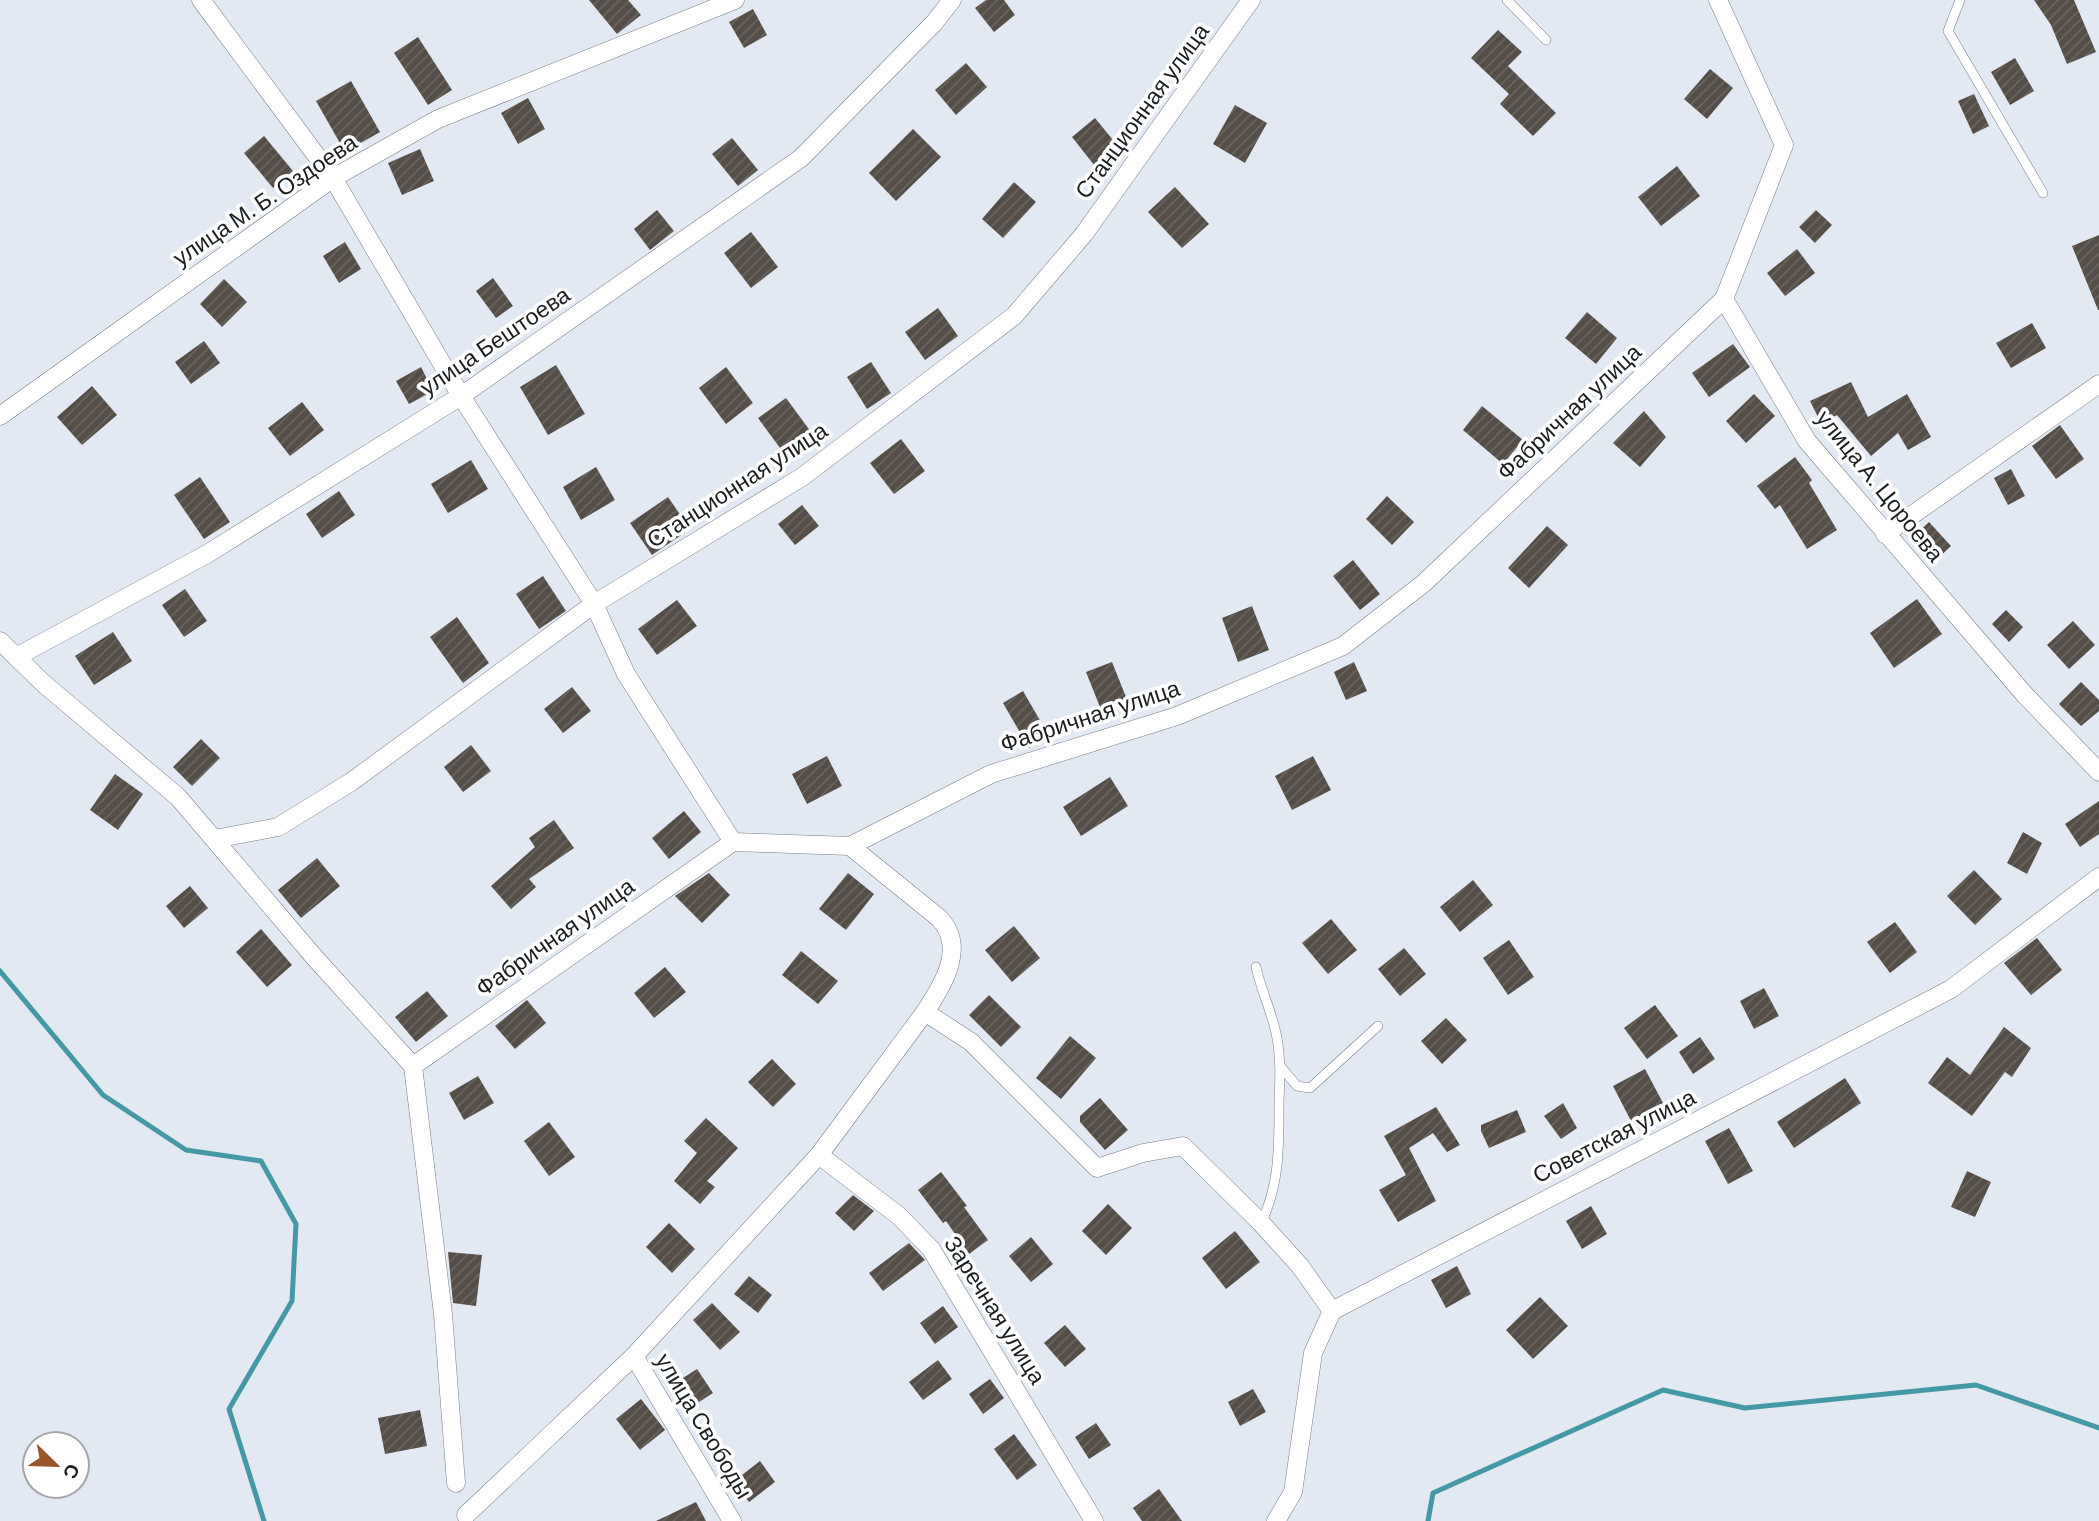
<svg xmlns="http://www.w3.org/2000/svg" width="2099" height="1521" viewBox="0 0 2099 1521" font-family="Barlow,sans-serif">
<defs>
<pattern id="building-hatch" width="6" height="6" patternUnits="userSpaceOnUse" patternTransform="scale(1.75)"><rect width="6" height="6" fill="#554e48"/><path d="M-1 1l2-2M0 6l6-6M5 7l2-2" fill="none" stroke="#69645f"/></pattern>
</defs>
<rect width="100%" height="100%" fill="#e2e9f2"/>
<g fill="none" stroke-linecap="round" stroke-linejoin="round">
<!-- stream -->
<g stroke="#4598a5" stroke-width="5">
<polyline points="0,971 103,1095 186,1150 261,1161 296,1224 292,1301 229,1409 264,1521"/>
<polyline points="1428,1521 1433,1493 1663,1390 1745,1408 1976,1385 2099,1428"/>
</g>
</g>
<!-- building -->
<g fill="url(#building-hatch)">
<polygon points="589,0 628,0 641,15 617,34"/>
<polygon points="986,0 1004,0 1015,15 994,32 975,8"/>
<polygon points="2034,0 2074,0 2096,52 2067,64 2051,25"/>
<polygon points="753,9 767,35 744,48 729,22"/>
<polygon points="1498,30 1522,52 1508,66 1556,113 1533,136 1500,104 1509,94 1471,58"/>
<polygon points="418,37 452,90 428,105 394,53"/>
<polygon points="2015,58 2034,91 2010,105 1991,72"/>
<polygon points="966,63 987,87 956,115 935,90"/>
<polygon points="1710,69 1733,88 1707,119 1684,99"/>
<polygon points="351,81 380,132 345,152 316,101"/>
<polygon points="1974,94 1989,126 1973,134 1958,101"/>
<polygon points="528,98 545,129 518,144 501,113"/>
<polygon points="1235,105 1267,123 1245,163 1213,144"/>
<polygon points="1095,118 1122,151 1098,170 1072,137"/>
<polygon points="913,129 941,157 896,201 869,173"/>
<polygon points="264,136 293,171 273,188 244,153"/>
<polygon points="732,138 758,170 738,186 712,154"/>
<polygon points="420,149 434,181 402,195 388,163"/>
<polygon points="1677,166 1700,196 1661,226 1638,197"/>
<polygon points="1014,182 1036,202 1003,238 982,219"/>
<polygon points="1175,187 1209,224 1182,248 1148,212"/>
<polygon points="657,210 674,231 650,250 634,229"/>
<polygon points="1816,210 1832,225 1815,243 1799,227"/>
<polygon points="751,232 778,267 751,288 724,253"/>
<polygon points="2099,235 2099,310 2098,310 2072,246"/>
<polygon points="345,242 361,269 339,283 323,256"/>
<polygon points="1797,249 1815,273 1785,296 1767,273"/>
<polygon points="493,278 513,306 496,318 476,291"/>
<polygon points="224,279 247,302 222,327 200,304"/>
<polygon points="938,308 958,336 925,360 905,332"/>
<polygon points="1587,312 1617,338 1596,364 1565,338"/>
<polygon points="2032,323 2046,348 2011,368 1996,343"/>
<polygon points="204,341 220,363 191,384 175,362"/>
<polygon points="1733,344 1750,367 1709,397 1692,373"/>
<polygon points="871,362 891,393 867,409 847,377"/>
<polygon points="556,365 585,414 548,435 520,387"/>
<polygon points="421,367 433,391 409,404 396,381"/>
<polygon points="726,367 753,403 726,424 699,388"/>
<polygon points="1851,382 1868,417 1907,394 1931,437 1908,450 1898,433 1871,456 1837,415 1821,423 1810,401"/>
<polygon points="92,386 117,415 82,445 57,417"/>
<polygon points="1754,394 1775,416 1746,443 1726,421"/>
<polygon points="786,398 811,432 783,452 758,418"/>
<polygon points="302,402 324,430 290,456 268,428"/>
<polygon points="1482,406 1523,440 1503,464 1463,430"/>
<polygon points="1644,411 1666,437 1640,467 1613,443"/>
<polygon points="2060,425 2084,459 2056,479 2032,446"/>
<polygon points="901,439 925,471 894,494 870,463"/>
<polygon points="1795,457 1812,480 1809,483 1837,530 1807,549 1780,505 1775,509 1757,486"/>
<polygon points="471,460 488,489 448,513 431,484"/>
<polygon points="596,467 615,500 581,520 563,487"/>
<polygon points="2011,469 2025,496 2008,505 1994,478"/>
<polygon points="200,477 230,522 204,539 174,495"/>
<polygon points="339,491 355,515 322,538 306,514"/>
<polygon points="1387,496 1414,522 1392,545 1366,519"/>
<polygon points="668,497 690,529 652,555 630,523"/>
<polygon points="802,505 819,526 795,545 778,524"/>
<polygon points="1929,522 1951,546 1934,562 1912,538"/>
<polygon points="1547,526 1568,545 1529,588 1508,568"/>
<polygon points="1353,560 1380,594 1360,610 1333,576"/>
<polygon points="543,576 566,611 539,629 516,594"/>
<polygon points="185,589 207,621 184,637 162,605"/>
<polygon points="1917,599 1942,634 1894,668 1870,633"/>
<polygon points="677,600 697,626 657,655 638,629"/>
<polygon points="1252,606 1269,650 1238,662 1222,618"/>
<polygon points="2006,610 2023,627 2009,642 1992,624"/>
<polygon points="457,617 489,663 463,683 430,637"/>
<polygon points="2073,621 2095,645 2069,669 2047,645"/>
<polygon points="113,632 132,661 94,685 75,656"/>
<polygon points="1112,662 1128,702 1102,712 1086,672"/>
<polygon points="1354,662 1367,691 1346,700 1334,672"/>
<polygon points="2081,682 2099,700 2099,711 2081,726 2059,704"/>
<polygon points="572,687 591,711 563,733 544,709"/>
<polygon points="1023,691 1049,736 1029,748 1003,703"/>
<polygon points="201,739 220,758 192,786 173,767"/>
<polygon points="471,745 491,771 463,792 444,767"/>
<polygon points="827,756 842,786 807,804 792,774"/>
<polygon points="1313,756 1331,790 1292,810 1275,776"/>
<polygon points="115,774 143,794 118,830 90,810"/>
<polygon points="1110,777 1128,806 1081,836 1063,807"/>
<polygon points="2099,801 2099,834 2080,847 2065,824"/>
<polygon points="684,811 701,832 669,859 652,838"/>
<polygon points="554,820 574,848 529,879 536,887 511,909 491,886 535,847 529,838"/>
<polygon points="2023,832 2042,843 2027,874 2007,863"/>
<polygon points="317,858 340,886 301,918 278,890"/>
<polygon points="1974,870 2002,899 1975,925 1947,896"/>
<polygon points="709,873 730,895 702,923 675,896"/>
<polygon points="848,873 874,894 846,930 819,909"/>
<polygon points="1473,880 1493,905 1460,932 1440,907"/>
<polygon points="190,886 208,908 184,928 166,906"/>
<polygon points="1331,919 1357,950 1328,974 1302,943"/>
<polygon points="1895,922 1917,952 1890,973 1867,942"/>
<polygon points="1014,926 1040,958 1012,982 985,950"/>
<polygon points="261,929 292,965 267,987 236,952"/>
<polygon points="2037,938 2062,970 2031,995 2004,963"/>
<polygon points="1509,940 1534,977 1508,995 1483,958"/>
<polygon points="1404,948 1426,974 1400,996 1378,969"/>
<polygon points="801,951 838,981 818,1004 782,975"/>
<polygon points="665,967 686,992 654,1018 634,993"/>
<polygon points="1764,988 1779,1016 1754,1029 1740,1001"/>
<polygon points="427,991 448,1016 416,1042 395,1017"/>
<polygon points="989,995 1021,1027 1001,1047 969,1015"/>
<polygon points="527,1000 546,1023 515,1049 495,1026"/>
<polygon points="1655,1005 1678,1036 1647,1059 1624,1028"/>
<polygon points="1446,1018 1467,1040 1442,1064 1421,1041"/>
<polygon points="2004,1027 2031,1048 2012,1077 2005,1072 1972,1116 1928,1083 1947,1057 1970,1075"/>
<polygon points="1070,1036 1096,1058 1061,1099 1036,1078"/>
<polygon points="1700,1037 1715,1059 1693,1074 1679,1052"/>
<polygon points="772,1059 796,1084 773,1107 748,1082"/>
<polygon points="1645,1069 1663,1103 1631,1121 1613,1086"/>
<polygon points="478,1076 494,1103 464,1120 449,1093"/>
<polygon points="1845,1078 1861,1103 1794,1148 1777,1122"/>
<polygon points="1100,1098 1128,1130 1105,1150 1080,1122 1080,1116"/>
<polygon points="1563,1103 1577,1128 1561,1139 1544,1116"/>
<polygon points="1436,1107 1460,1145 1447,1152 1433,1133 1409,1148 1436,1201 1398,1222 1379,1190 1406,1175 1384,1136"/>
<polygon points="1517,1110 1526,1132 1489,1148 1481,1131 1481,1125"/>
<polygon points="706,1118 738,1148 707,1181 715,1187 700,1204 674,1181 697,1153 684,1141"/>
<polygon points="549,1122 575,1157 549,1176 524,1141"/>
<polygon points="1729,1128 1753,1171 1728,1184 1705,1141"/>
<polygon points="1967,1171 1991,1182 1975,1217 1951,1207"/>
<polygon points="941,1172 967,1206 964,1207 988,1240 969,1254 946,1221 943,1223 918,1190"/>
<polygon points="853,1195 874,1211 854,1231 835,1213"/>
<polygon points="1108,1204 1132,1228 1106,1255 1082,1231"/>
<polygon points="1591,1206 1607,1234 1582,1249 1566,1221"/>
<polygon points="669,1223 695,1249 672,1273 646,1247"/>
<polygon points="1235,1231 1260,1262 1226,1289 1202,1258"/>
<polygon points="1031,1237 1053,1264 1031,1282 1009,1256"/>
<polygon points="909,1243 925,1260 883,1291 869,1273"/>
<polygon points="448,1252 482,1255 476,1306 453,1303"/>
<polygon points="1457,1266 1471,1294 1446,1308 1431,1280"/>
<polygon points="749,1276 772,1295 758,1313 734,1294"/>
<polygon points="1540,1297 1568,1326 1533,1359 1506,1330"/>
<polygon points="712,1303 740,1332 720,1350 693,1320"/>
<polygon points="943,1306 958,1327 935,1344 920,1323"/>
<polygon points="1065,1325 1086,1349 1065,1367 1044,1343"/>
<polygon points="938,1360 952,1379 923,1400 909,1382"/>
<polygon points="697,1369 713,1393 685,1411 669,1387"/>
<polygon points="990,1379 1004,1398 983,1414 969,1394"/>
<polygon points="1253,1389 1266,1412 1240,1426 1228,1402"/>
<polygon points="641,1399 665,1430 640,1450 616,1419"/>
<polygon points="420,1410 427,1446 385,1454 378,1418"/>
<polygon points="1096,1423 1111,1445 1089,1459 1075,1437"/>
<polygon points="1014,1434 1037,1465 1017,1480 994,1449"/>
<polygon points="760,1461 775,1482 749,1502 733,1482"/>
<polygon points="1159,1489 1182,1521 1142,1521 1133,1508"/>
<polygon points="696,1502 706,1521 656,1521"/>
</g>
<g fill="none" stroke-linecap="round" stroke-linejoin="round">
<defs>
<g id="service">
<polyline points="1507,0 1546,40"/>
<polyline points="1960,0 1948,31 2043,193"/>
<path d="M1256,967C1261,990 1271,1010 1276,1033C1281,1056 1280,1079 1279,1102C1279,1144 1280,1185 1261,1223"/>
<polyline points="1280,1066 1297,1086 1310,1088 1378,1026"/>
</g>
<g id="minor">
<polyline points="201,0 333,178 461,396 594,604 626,674 733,842"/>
<polyline points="1718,0 1784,145 1724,299 1807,441 2025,695 2099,772"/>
<polyline points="0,416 333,178 438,119 735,0"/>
<polyline points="1885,534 2099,384"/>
<polyline points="0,641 43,683 178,797 315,958 413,1066 443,1314 456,1483"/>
<polyline points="16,657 207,554 461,396 801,158 934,23 952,0"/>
<polyline points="215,839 278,827 351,782 594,604 802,477 1014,316 1084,234 1251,0"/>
<polyline points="925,1012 971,1042 1097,1168 1143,1153 1183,1146 1261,1223 1300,1266 1332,1311"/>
<polyline points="413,1066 733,842 850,846 991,774 1177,716 1343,646 1424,583 1724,299"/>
<polyline points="819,1155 899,1216 931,1249 1094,1521"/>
<polyline points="634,1356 732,1521"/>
<path d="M466,1515L634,1356L819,1155L925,1012C943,985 967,947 939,918L850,846"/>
<polyline points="1276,1521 1293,1492 1313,1353 1332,1311 1951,989 2099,877"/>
</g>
</defs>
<!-- service casing -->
<use href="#service" stroke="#787e86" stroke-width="10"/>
<!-- minor casing -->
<use href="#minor" stroke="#787e86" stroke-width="19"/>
<!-- service -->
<use href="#service" stroke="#fff" stroke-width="9"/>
<!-- minor -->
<use href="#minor" stroke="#fff" stroke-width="18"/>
</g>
<g text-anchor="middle" stroke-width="7" stroke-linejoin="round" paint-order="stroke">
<!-- street labels -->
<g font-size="23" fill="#1c1f22" stroke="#fff">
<text transform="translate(1142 111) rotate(-54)" y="8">Станционная улица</text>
<text transform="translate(265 200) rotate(-34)" y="8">улица М. Б. Оздоева</text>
<text transform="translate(495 341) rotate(-34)" y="8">улица Бештоева</text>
<text transform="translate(1569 412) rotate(-43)" y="8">Фабричная улица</text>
<text transform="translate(737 485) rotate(-33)" y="8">Станционная улица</text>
<text transform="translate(1880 486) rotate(51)" y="8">улица А. Цороева</text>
<text transform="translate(1090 716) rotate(-18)" y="8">Фабричная улица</text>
<text transform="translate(555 937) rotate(-35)" y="8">Фабричная улица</text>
<text transform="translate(1614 1136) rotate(-27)" y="8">Советская улица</text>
<text transform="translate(995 1310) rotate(58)" y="8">Заречная улица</text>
<text transform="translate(704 1426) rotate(59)" y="8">улица Свободы</text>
</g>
</g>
<!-- north arrow -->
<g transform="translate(56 1465) rotate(113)"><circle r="33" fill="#ffffff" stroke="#a4a5a7" stroke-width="2"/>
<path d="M0-5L12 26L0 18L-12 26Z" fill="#9a552a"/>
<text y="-10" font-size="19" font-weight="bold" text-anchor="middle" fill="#1c1f22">С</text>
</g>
</svg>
